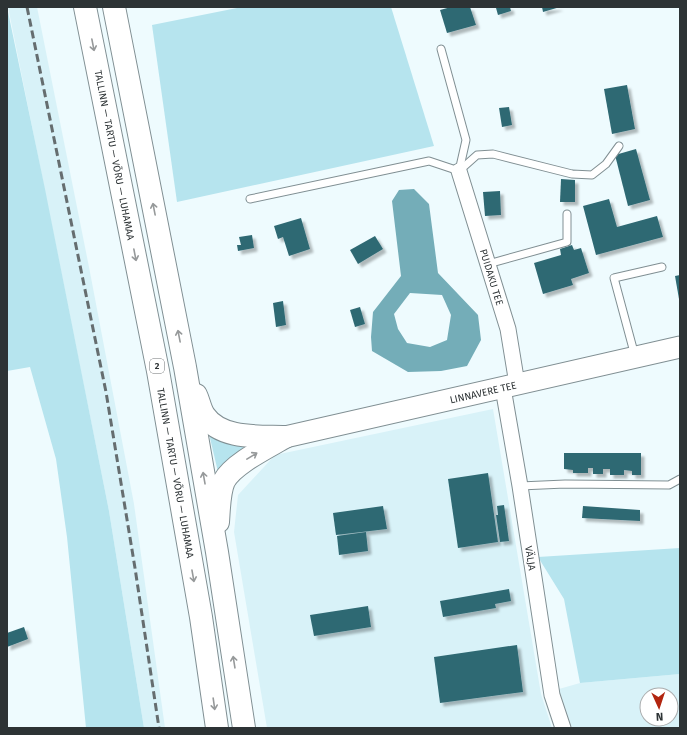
<svg xmlns="http://www.w3.org/2000/svg" width="687" height="735" viewBox="0 0 687 735" font-family="'Fira Sans',sans-serif">
<defs>
<filter id="shadow"><feDropShadow dx="3.5" dy="3.5" stdDeviation="1" flood-color="#0004"/></filter>
</defs>
<rect width="100%" height="100%" fill="#eefbfe"/>
<!-- built -->
<g fill="#d8f2f8" fill-rule="evenodd">
<polygon points="8,7 37,7 89,267 134,504 165,728 144,728 109,511"/>
<polygon points="493,409 541,694 552,728 267,728 234,532 238,495 275,455"/>
<path d="M680,674V728H572L559,689L580,683ZM647,695H671V719H647Z"/>
</g>
<!-- green -->
<g fill="#b6e4ee">
<polygon points="7,7 45,189 109,511 144,728 86,728 67,537 56,459 30,367 7,371"/>
<polygon points="242,7 391,7 434,146 177,202 152,25"/>
<polygon points="212,435 245,446 218,472 210,438 210,436"/>
<polygon points="680,548 680,674 580,683 564,599 538,557"/>
</g>
<!-- water -->
<path fill="#74adb8" fill-rule="evenodd" d="M414,189L429,204L438,273L478,315L481,340L467,366L441,371L408,372L372,351L371,337L373,312L401,276L392,201L399,190ZM410,293L442,295L451,315L447,340L430,347L407,343L398,329L394,314Z"/>
<!-- building -->
<g fill="#2f6973" filter="url(#shadow)">
<polygon points="451,7 470,7 476,25 447,33 440,10"/>
<polygon points="499,7 510,7 511,11 498,15 496,8"/>
<polygon points="542,7 560,7 543,12"/>
<polygon points="627,85 635,129 612,134 604,89"/>
<polygon points="509,107 512,125 502,127 499,108"/>
<polygon points="636,149 650,200 628,206 615,155"/>
<polygon points="561,179 575,180 575,202 560,202"/>
<polygon points="500,191 501,215 485,216 483,192"/>
<polygon points="609,199 617,227 657,216 663,237 596,255 583,206"/>
<polygon points="301,218 310,249 289,256 283,237 278,239 274,226"/>
<polygon points="252,235 254,248 238,251 237,245 241,245 239,237"/>
<polygon points="375,236 383,249 358,264 350,250"/>
<polygon points="572,245 574,250 581,248 589,273 571,279 573,285 543,294 534,263 561,255 560,249"/>
<polygon points="680,275 680,299 679,299 675,276"/>
<polygon points="283,301 286,325 276,327 273,303"/>
<polygon points="360,307 365,324 355,327 350,310"/>
<polygon points="564,453 641,453 641,475 632,475 632,471 624,470 624,475 610,475 610,469 603,469 603,474 593,474 593,468 588,468 588,473 573,473 573,470 564,469"/>
<polygon points="488,473 498,542 458,548 448,479"/>
<polygon points="504,505 509,541 500,542 496,515 498,515 497,506"/>
<polygon points="383,506 387,529 336,535 333,513"/>
<polygon points="583,506 640,510 640,521 582,518"/>
<polygon points="366,532 368,551 339,555 337,536"/>
<polygon points="509,589 511,601 495,604 496,608 443,617 440,601"/>
<polygon points="368,606 371,627 314,636 310,615"/>
<polygon points="24,627 28,639 7,647 7,633"/>
<polygon points="517,645 523,692 440,703 434,657"/>
</g>
<g fill="none" stroke-linecap="round" stroke-linejoin="round">
<defs>
<g id="lane">
<polyline points="441,49 466,140 459,171"/>
<polyline points="459,171 477,155 493,154 572,174 592,175 606,164 619,146"/>
<polyline points="250,199 429,161 459,171"/>
<polyline points="488,264 567,242 567,214"/>
<polyline points="635,356 614,278 662,267"/>
<polyline points="520,486 565,484 669,485 680,479"/>
</g>
<g id="street">
<polyline points="459,171 508,329 517,384"/>
<polyline points="503,388 520,486 552,695 563,728"/>
</g>
<polyline id="secondary" points="285,437 680,347"/>
<g id="highway">
<polyline points="85,7 158,371 201,617 217,728"/>
<polyline points="114,7 185,367 217,552 244,728"/>
<path d="M196,395C199,401 200,409 204,415C221,440 259,436 285,437"/>
<path d="M218,522C219,509 219,492 224,481C233,464 268,447 285,437"/>
</g>
</defs>
<!-- lane casing -->
<use href="#lane" stroke="#808f93" stroke-width="9"/>
<!-- street casing -->
<use href="#street" stroke="#808f93" stroke-width="17"/>
<!-- secondary casing -->
<use href="#secondary" stroke="#808f93" stroke-width="23"/>
<!-- highway casing -->
<use href="#highway" stroke="#808f93" stroke-width="24"/>
<!-- lane -->
<use href="#lane" stroke="#fff" stroke-width="7"/>
<!-- street -->
<use href="#street" stroke="#fff" stroke-width="15"/>
<!-- secondary -->
<use href="#secondary" stroke="#fff" stroke-width="21"/>
<!-- highway -->
<use href="#highway" stroke="#fff" stroke-width="22"/>
<!-- rail -->
<polyline stroke="#656d6f" stroke-width="3" stroke-dasharray="8 4" stroke-linecap="butt" points="27,7 106,392 135,568 159,728"/>
</g>
<!-- one-way arrows -->
<defs><path id="oneway-shaft" d="M-6 0H5M1.5-3L5.5 0L1.5 3" fill="none" stroke-width="1.6" stroke-linecap="round" stroke-linejoin="round"/></defs>
<g stroke="#96999a">
<use href="#oneway-shaft" transform="translate(93 45) rotate(79)"/>
<use href="#oneway-shaft" transform="translate(154 209) rotate(-101)"/>
<use href="#oneway-shaft" transform="translate(135 255) rotate(79)"/>
<use href="#oneway-shaft" transform="translate(179 336) rotate(-101)"/>
<use href="#oneway-shaft" transform="translate(252 456) rotate(-31)"/>
<use href="#oneway-shaft" transform="translate(204 478) rotate(-100)"/>
<use href="#oneway-shaft" transform="translate(193 576) rotate(80)"/>
<use href="#oneway-shaft" transform="translate(234 662) rotate(-99)"/>
<use href="#oneway-shaft" transform="translate(214 704) rotate(82)"/>
</g>
<g text-anchor="middle" stroke-width="4" stroke-linejoin="round" paint-order="stroke">
<!-- shield labels -->
<rect fill="#fff" stroke="#6c7072" stroke-width="1" x="150" y="359" width="14" height="14" rx="3"/>
<g font-size="9" font-weight="bold" fill="#2d3335">
<text x="157" y="369">2</text>
</g>
<!-- street labels -->
<g font-size="10" fill="#2d3335" stroke="#fff">
<text transform="translate(115 155) rotate(79)" y="4">TALLINN — TARTU — VÕRU — LUHAMAA</text>
<text transform="translate(492 277) rotate(73)" y="4">PUIDAKU TEE</text>
<text transform="translate(483 392) rotate(-13)" y="4">LINNAVERE TEE</text>
<text transform="translate(176 473) rotate(80)" y="4">TALLINN — TARTU — VÕRU — LUHAMAA</text>
<text transform="translate(531 558) rotate(81)" y="4">VÄLJA</text>
</g>
</g>
<!-- border -->
<rect width="687" height="735" fill="none" stroke="#2d3335" stroke-width="16"/>
<!-- north arrow -->
<g transform="translate(659 707) rotate(177)"><circle r="19" fill="#ffffff" stroke="#abadae"/>
<path d="M0-3L7 15L0 10L-7 15Z" fill="#b2250f"/>
<text y="-6" font-size="11" font-weight="bold" text-anchor="middle" fill="#2d3335">N</text>
</g>
</svg>
